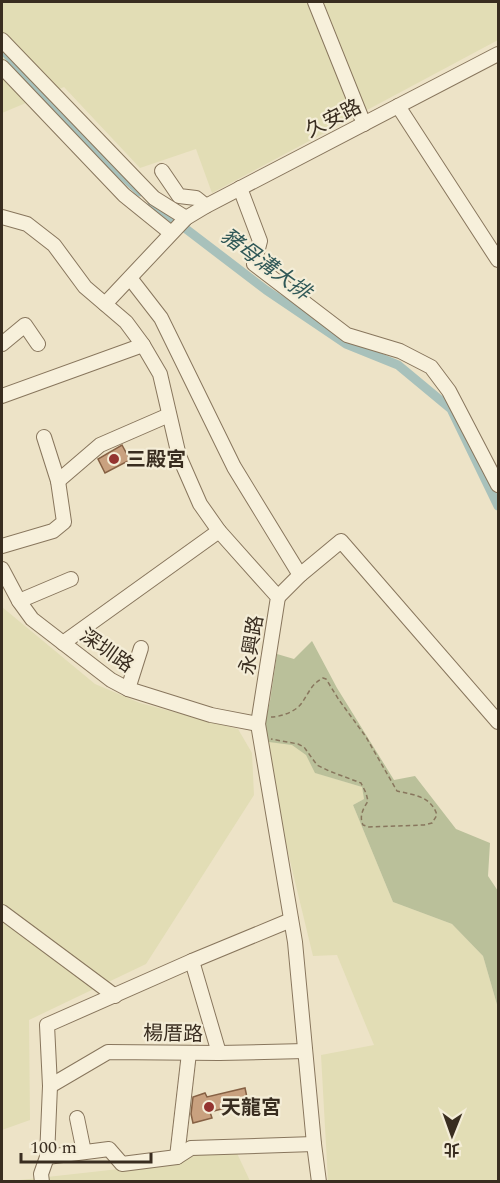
<svg xmlns="http://www.w3.org/2000/svg" width="500" height="1183" viewBox="0 0 500 1183" font-family="Spectral,'Noto Sans TC',serif">
<rect width="100%" height="100%" fill="#ede3c7"/>
<!-- farmland -->
<g fill="#e2ddb5">
<polygon points="2,2 498,2 498,40 212,193 196,149 140,168 64,87 2,113"/>
<polygon points="2,607 95,684 140,703 238,729 252,753 254,795 146,964 29,1020 30,1120 2,1130"/>
<polygon points="261,741 292,744 306,755 316,773 362,787 364,799 353,805 393,902 452,924 483,956 498,1008 498,1181 328,1181 321,1055 374,1045 337,955 313,956"/>
<polygon points="234,1147 250,1181 2,1182 119,1169"/>
</g>
<!-- cemetery -->
<polygon fill="#bac09a" points="312,641 337,688 394,780 415,776 456,829 490,843 488,876 498,891 498,1008 483,956 452,924 393,902 353,805 364,799 362,787 315,773 306,755 292,745 261,741 270,701 277,654 294,659"/>
<g fill="none" stroke-linecap="round" stroke-linejoin="round">
<!-- canal -->
<g stroke="#a8c1bb" stroke-width="9">
<polyline points="2,49 97,152 140,192"/>
<polyline points="152,203 266,290 346,344 398,365 451,409 498,506"/>
</g>
</g>
<!-- building -->
<g fill="#c9a17f" stroke="#866144" stroke-width="1.5">
<polygon points="122,445 130,460 105,473 98,459"/>
<polygon points="245,1088 248,1102 210,1112 212,1118 193,1123 191,1114 193,1097 205,1093 207,1097"/>
</g>
<g fill="none" stroke-linecap="round" stroke-linejoin="round">
<defs>
<g id="minor">
<polyline points="315,2 364,124"/>
<polyline points="2,40 154,198 186,218"/>
<polyline points="2,67 124,195 171,233"/>
<polyline points="398,106 498,260"/>
<polyline points="162,171 179,196 196,198 206,206"/>
<polyline points="240,188 260,241 254,264 347,335 400,351 431,367 449,391 498,485"/>
<polyline points="2,217 27,224 54,245 85,287 126,322 143,345 160,374 179,456 200,504 219,531 278,597 258,724 295,942 314,1144 319,1182"/>
<polyline points="130,278 161,318 234,467 300,575"/>
<polyline points="105,304 186,218 206,206 498,54"/>
<polyline points="2,344 25,325 38,344"/>
<polyline points="2,396 143,345"/>
<polyline points="58,481 100,445 169,415"/>
<polyline points="2,546 53,531 64,522 58,481 44,437"/>
<polyline points="2,569 19,601 32,619 111,680 128,689 211,715 258,724"/>
<polyline points="278,597 300,575 341,541 498,722"/>
<polyline points="19,601 71,579"/>
<polyline points="63,643 219,531"/>
<polyline points="128,689 141,648"/>
<polyline points="2,912 115,996"/>
<polyline points="291,920 192,961 47,1025 50,1086 47,1157 109,1149 122,1164 177,1157 191,1148 314,1144"/>
<polyline points="192,961 219,1053"/>
<polyline points="50,1086 108,1052 219,1053 305,1051"/>
<polyline points="77,1118 84,1152"/>
<polyline points="177,1157 189,1053"/>
<polyline points="42,1182 41,1174 47,1157"/>
</g>
</defs>
<!-- minor casing -->
<use href="#minor" stroke="#88765d" stroke-width="16"/>
<!-- path -->
<path stroke="#88765d" stroke-width="1.5" stroke-dasharray="4.5 3" stroke-linecap="butt" d="M271,717C280,717 295,712 301,704C309,693 311,684 323,678L326,679L339,700L366,737L397,791C414,795 431,796 437,815L432,823L424,825L369,827L363,825C359,816 363,809 368,801L366,793L361,783L329,771L317,765L304,747L298,744L271,739"/>
<!-- minor -->
<use href="#minor" stroke="#f7f0db" stroke-width="14"/>
</g>
<!-- markers -->
<g fill="#943430" stroke="#f4edd7" stroke-width="2">
<circle cx="114" cy="459" r="6"/>
<circle cx="209" cy="1107" r="6"/>
</g>
<g text-anchor="middle" stroke-width="4.5" stroke-linejoin="round" paint-order="stroke">
<!-- street labels -->
<g font-size="20" fill="#392d20" stroke="#f4edd7">
<text transform="translate(333 118) rotate(-27)" y="7">久安路</text>
<text transform="translate(251 645) rotate(-81)" y="7">永興路</text>
<text transform="translate(107 650) rotate(35)" y="7">深圳路</text>
<text transform="translate(173 1033) rotate(1)" y="7">楊厝路</text>
</g>
<!-- poi labels -->
<g font-size="20" font-weight="bold" fill="#392d20" stroke="#f4edd7" text-anchor="start">
<text x="126" y="466">三殿宮</text>
<text x="221" y="1114">天龍宮</text>
</g>
<!-- water labels -->
<g font-size="21" font-style="italic" fill="#305857" stroke="#f4edd7">
<text transform="translate(266 264) rotate(36)" y="7">豬母溝大排</text>
</g>
</g>
<!-- border -->
<rect width="500" height="1183" fill="none" stroke="#392d20" stroke-width="6"/>
<!-- north arrow -->
<g transform="translate(452 1135) rotate(181)" stroke="#f4edd7" stroke-width="4.5" paint-order="stroke">
<path d="M0-4.5L10 22L0 15L-10 22Z" fill="#392d20"/>
<text y="-9" font-size="16" font-weight="bold" text-anchor="middle" fill="#392d20">北</text>
</g>
<!-- scale -->
<path d="M21 1153v9h130v-9" fill="none" stroke="#392d20" stroke-width="3"/>
<text x="30" y="1153" font-size="18" fill="#392d20" stroke="#f4edd7" stroke-width="4.5" paint-order="stroke">100 m</text>
</svg>
